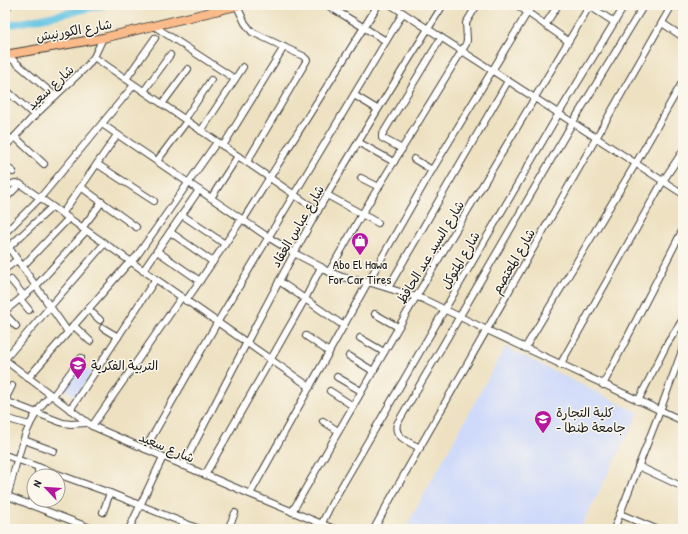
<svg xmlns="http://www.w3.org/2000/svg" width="688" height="534" viewBox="0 0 688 534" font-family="'Patrick Hand','Playpen Sans Arabic',sans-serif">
<rect width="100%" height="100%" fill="#fbf7ec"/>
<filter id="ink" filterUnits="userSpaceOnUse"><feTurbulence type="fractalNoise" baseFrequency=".025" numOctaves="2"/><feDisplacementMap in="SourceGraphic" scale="8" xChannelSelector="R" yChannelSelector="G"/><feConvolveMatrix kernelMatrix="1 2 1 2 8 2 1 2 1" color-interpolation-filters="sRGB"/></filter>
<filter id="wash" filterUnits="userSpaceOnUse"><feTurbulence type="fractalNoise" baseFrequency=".012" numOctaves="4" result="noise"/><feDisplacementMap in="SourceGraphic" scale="16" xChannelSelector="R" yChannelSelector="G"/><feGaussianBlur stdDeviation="0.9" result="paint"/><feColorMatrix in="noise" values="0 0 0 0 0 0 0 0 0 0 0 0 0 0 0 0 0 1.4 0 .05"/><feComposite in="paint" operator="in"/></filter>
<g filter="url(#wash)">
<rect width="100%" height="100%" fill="#eee1c1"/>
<!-- built -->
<g fill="#cfdafa">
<polygon points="505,347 639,413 580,529 405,529"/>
<polygon points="79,366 92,372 75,397 64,388"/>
</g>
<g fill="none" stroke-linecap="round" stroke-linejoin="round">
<!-- canal -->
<polyline stroke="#65c4e3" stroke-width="7" points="5,26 105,5"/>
</g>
</g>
<g filter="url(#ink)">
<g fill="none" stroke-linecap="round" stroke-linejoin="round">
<defs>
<g id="minor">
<polyline points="327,5 386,41"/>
<polyline points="391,5 683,194"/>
<polyline points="517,5 568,41"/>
<polyline points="588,5 614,22"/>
<polyline points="678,5 683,9"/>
<polyline points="237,6 245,23 252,32 303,56 307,60 247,162"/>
<polyline points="662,23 683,37"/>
<polyline points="545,25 558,5"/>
<polyline points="154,26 235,79"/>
<polyline points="6,54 55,96"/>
<polyline points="94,57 318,211"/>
<polyline points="126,79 155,38"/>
<polyline points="5,89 35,116"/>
<polyline points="144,91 170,55"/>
<polyline points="354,95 377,109"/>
<polyline points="162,104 188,69"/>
<polyline points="185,119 211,80"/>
<polyline points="102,124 268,237 294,253 321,267 325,270 342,277 368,282 423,299 487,330 683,421"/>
<polyline points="201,131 243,67"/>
<polyline points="5,134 11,140"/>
<polyline points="15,137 44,164"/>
<polyline points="358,142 394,162"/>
<polyline points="223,146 284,47"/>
<polyline points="5,147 34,116 87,66 94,57 103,38"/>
<polyline points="402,149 382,138 382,135 441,38"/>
<polyline points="414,159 432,170"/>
<polyline points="157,161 187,121"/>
<polyline points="97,164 154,201"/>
<polyline points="5,166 13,172"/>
<polyline points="361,178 379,187"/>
<polyline points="5,186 15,183 20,184 310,387"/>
<polyline points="81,187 136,227"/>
<polyline points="327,195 378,223"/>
<polyline points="211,198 238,156"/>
<polyline points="5,199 20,184"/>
<polyline points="62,214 117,135"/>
<polyline points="182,215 225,244"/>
<polyline points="243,220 378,5"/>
<polyline points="82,228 102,202"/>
<polyline points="170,232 213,262"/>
<polyline points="5,233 40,198 134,85"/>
<polyline points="5,242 68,332"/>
<polyline points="9,247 52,207"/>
<polyline points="157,251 200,281"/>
<polyline points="22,267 68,219"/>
<polyline points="5,269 17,260"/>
<polyline points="143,271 199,190"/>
<polyline points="329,272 362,214 466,44 467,40 466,23 477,5"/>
<polyline points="11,280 24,296"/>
<polyline points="279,281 344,326"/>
<polyline points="388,288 508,81"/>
<polyline points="20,299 29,310"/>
<polyline points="186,301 242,219"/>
<polyline points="88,309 100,320"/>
<polyline points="5,311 36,286 86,231"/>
<polyline points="5,314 16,326"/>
<polyline points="375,314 398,327"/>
<polyline points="73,325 90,341"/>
<polyline points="103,328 118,337"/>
<polyline points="306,336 329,352"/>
<polyline points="360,338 384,352"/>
<polyline points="525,348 636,163 683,81"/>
<polyline points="349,356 373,371"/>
<polyline points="5,359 104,244"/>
<polyline points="5,360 92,426 250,494 334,529"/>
<polyline points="560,365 663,181 683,151"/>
<polyline points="337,377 361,391"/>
<polyline points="28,378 126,266 136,257 217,142"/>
<polyline points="603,385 683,229"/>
<polyline points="12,386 6,398 8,402 63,423 71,424 87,423"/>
<polyline points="330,391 353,406"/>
<polyline points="53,396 81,358"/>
<polyline points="638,401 667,344 683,319"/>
<polyline points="70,410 155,280"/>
<polyline points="5,418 29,425"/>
<polyline points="323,421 338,431"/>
<polyline points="92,426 181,298"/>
<polyline points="24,440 54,451"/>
<path d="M420,448C411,443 393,437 397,424L573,122L644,5"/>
<polyline points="145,449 217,323 403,13"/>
<polyline points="5,455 110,493 199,529"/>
<path d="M183,466C227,381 270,295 317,212C357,142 400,73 443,5"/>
<polyline points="638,466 683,487"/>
<polyline points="38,467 38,476"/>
<polyline points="205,475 305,299 321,267"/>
<polyline points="250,494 368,282 432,170 532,5"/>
<polyline points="5,495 93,529"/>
<path d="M5,505C16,468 22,422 51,395"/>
<polyline points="30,505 34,495"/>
<polyline points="103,512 110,493"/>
<polyline points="292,512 416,297 590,5"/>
<polyline points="620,514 656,529"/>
<polyline points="129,529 163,457"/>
<polyline points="228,529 235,513"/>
<polyline points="319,529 332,503 559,113 625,5"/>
<polyline points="374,529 392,496 672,5"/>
<polyline points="614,529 660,411 683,348"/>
</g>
<g id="major">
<polyline points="5,6 8,5"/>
<polyline points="5,55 103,38 240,5"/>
</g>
</defs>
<!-- minor casing -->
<use href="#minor" stroke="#3c3a35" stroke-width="8"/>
<!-- major casing -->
<use href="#major" stroke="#3c3a35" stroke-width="10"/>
<!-- minor -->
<use href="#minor" stroke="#fff" stroke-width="6"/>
<!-- major -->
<use href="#major" stroke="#fabb8b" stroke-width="8"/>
</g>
</g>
<!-- icons -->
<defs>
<symbol id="shop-pin" viewBox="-11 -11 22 30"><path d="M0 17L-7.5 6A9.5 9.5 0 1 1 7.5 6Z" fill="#b5179e" stroke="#fbf7ec"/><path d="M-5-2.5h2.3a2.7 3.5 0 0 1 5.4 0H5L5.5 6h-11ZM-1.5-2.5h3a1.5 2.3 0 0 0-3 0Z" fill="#fff"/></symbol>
<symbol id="school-pin" viewBox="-11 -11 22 30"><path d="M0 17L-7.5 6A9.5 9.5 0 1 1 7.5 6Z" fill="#b5179e" stroke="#fbf7ec"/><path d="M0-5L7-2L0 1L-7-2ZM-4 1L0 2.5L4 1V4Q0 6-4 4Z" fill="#fff"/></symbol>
<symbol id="university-pin" viewBox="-11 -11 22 30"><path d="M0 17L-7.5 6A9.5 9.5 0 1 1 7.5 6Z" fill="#b5179e" stroke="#fbf7ec"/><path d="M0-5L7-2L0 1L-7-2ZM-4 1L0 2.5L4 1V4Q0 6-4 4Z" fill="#fff"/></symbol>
</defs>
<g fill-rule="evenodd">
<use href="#shop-pin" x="350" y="231" width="20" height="27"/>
<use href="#school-pin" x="68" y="355" width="20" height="27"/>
<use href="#university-pin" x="533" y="409" width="20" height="27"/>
</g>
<g text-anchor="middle" stroke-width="3" stroke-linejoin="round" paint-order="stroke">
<!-- street labels -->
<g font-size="13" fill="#1c1c1c" stroke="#fbf7ec">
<text transform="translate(74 30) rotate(-10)" y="5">شارع الكورنيش</text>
<text transform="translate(50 87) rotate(-43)" y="5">شارع سعيد</text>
<text transform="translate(297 226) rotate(-60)" y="5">شارع عباس العقاد</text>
<text transform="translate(430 252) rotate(-59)" y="5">شارع السيد عبد الحافظ</text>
<text transform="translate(460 260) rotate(-60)" y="5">شارع المتوكل</text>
<text transform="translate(513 261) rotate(-60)" y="5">شارع المعتصم</text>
<text transform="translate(167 447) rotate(23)" y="5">شارع سعيد</text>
</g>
<!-- poi labels -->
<g font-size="13" fill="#1c1c1c" stroke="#fbf7ec" text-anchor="start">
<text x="360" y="269" text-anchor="middle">Abo El Hawa<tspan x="360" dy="15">For Car Tires</tspan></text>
<text x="91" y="370">التربية الفكرية</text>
<text x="556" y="417">كلية التجارة<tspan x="556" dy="15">- جامعة طنطا</tspan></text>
</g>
</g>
<!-- margin -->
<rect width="688" height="534" fill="none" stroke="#fbf7ec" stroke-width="20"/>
<!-- north arrow -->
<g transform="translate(46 488) rotate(295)"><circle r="19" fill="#fbf7ec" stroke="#a29f99"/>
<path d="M0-3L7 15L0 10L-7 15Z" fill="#b5179e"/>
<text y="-6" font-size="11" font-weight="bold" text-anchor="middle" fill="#1c1c1c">N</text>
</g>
</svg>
